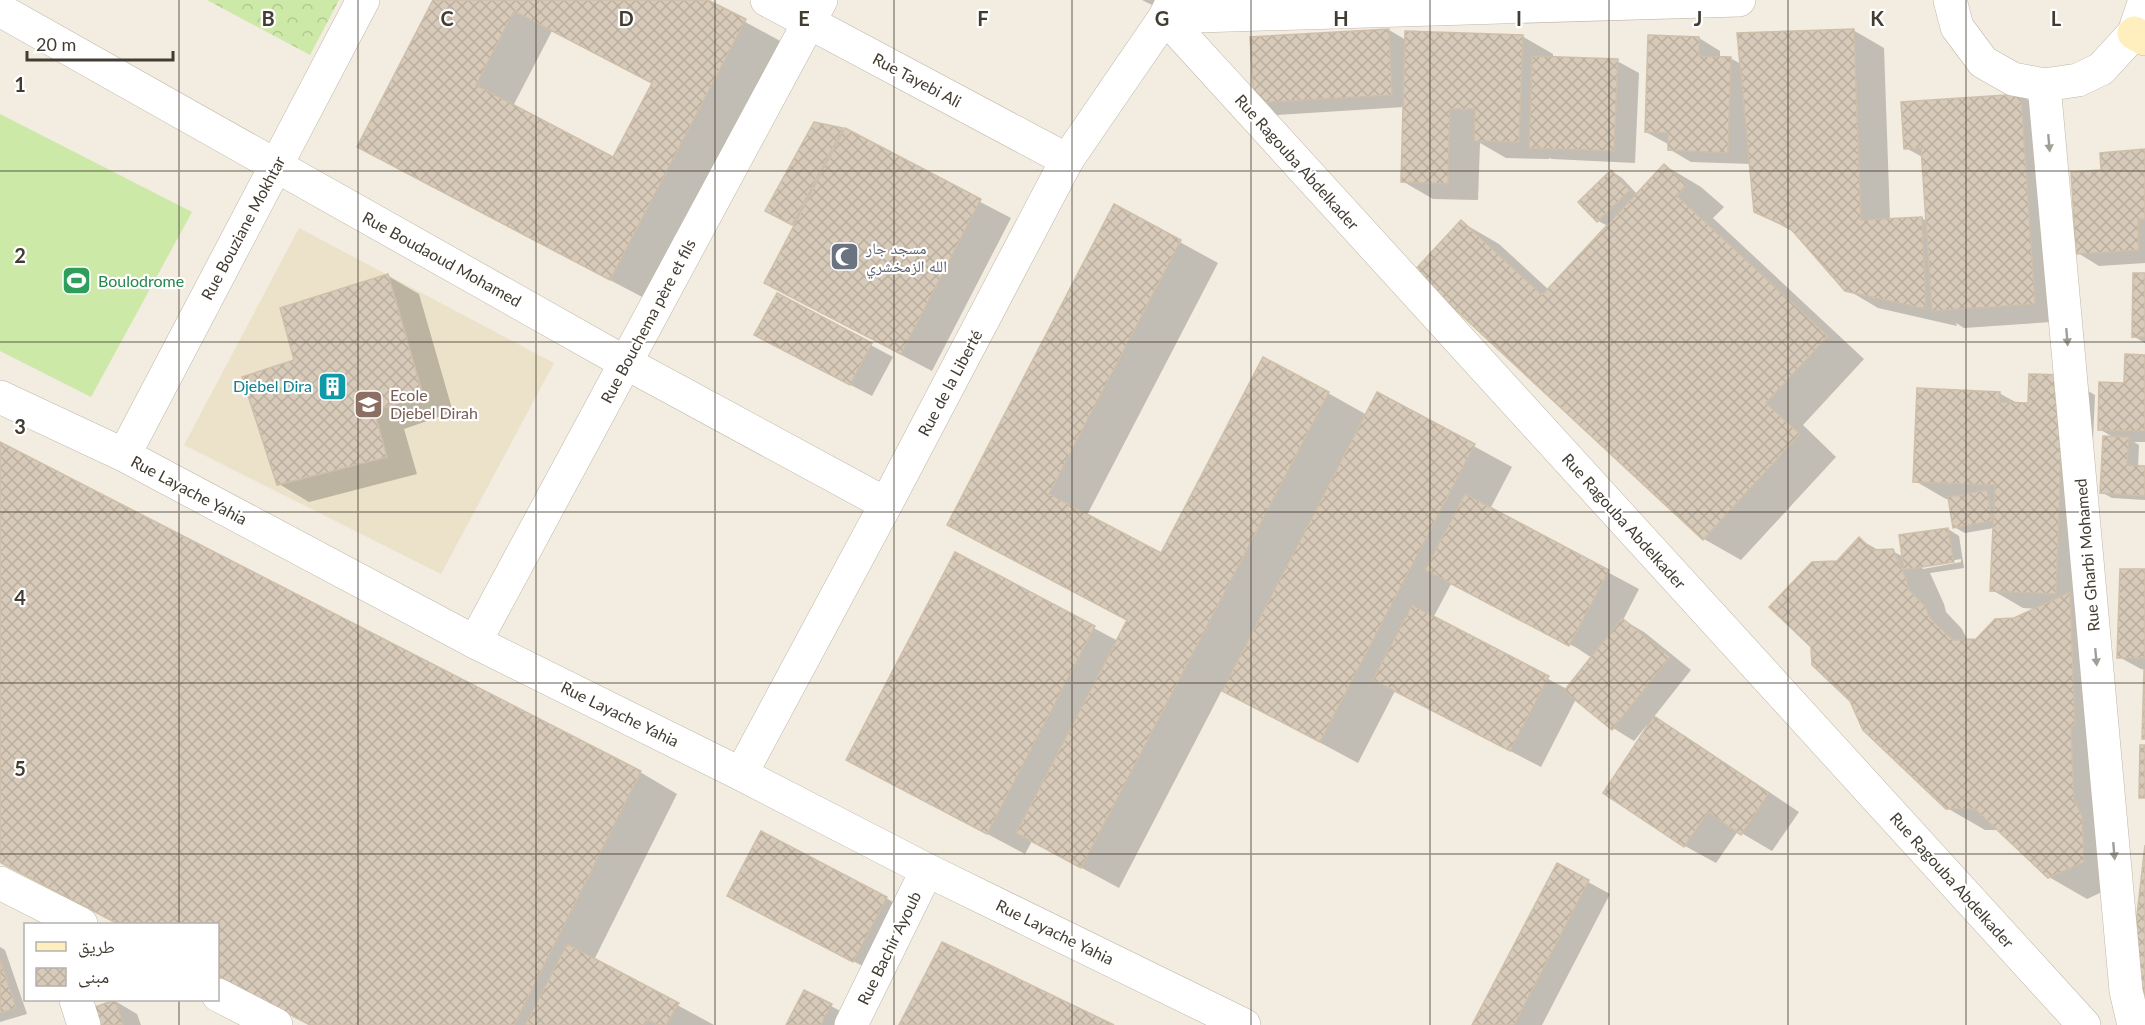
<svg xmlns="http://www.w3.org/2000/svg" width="2145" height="1025" viewBox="0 0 2145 1025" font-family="Lato,'Noto Naskh Arabic',sans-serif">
<defs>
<pattern id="forest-crowns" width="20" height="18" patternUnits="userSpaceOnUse" patternTransform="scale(1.5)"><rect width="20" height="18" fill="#cde9a7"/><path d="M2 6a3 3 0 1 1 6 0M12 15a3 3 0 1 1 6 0" fill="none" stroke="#b1c990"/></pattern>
<pattern id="building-cross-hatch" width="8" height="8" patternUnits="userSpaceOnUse" patternTransform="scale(1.5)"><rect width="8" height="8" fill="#d7cab9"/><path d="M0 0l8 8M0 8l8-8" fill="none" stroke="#baaea0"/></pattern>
</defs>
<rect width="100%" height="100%" fill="#f2ece1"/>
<!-- education -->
<polygon fill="#ece2ca" points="299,228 554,363 441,574 184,445"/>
<!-- grass -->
<polygon fill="#cde9a7" points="0,114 192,212 91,397 0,351"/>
<!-- forest -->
<polygon fill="url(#forest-crowns)" points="207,0 339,0 310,55"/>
<!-- shadow -->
<g fill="#0003" fill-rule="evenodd">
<path d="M435,0H705L782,42L648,300L396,168L359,146ZM552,31L653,84L614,159L513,106Z"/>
<polygon points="1142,0 1167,0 1162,10"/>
<polygon points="1389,30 1406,40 1522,36 1553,54 1553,58 1617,61 1639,73 1635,163 1552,159 1549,158 1549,159 1506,158 1480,143 1478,200 1433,199 1402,181 1404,107 1277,115 1255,102"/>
<polygon points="1853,30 1884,48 1890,220 1922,218 1928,222 1924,158 1906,148 2021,96 2052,114 2065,321 1964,328 1956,323 1957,326 1878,308 1846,289 1797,234 1755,211 1751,164 1691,162 1669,149 1668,144 1646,132 1699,38 1720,51 1720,58 1730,58 1741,64"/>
<polygon points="815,124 842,130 1011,218 932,371 796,300 795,226 767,210"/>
<polygon points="2145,151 2145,263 2099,266 2078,253 2103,172"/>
<polygon points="1664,165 1701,187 1724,207 1713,218 1864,359 1803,425 1836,457 1741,560 1704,539 1461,222 1499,244 1549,290 1608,226 1598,221 1580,202 1611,171 1622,178 1637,194"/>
<path d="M1114,206L1218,263L1087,515L1162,555L1328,393L1367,415L1378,394L1512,467L1490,509L1639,589L1623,620L1644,632L1691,670L1653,718L1685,736L1799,812L1772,851L1738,831L1716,863L1685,846L1605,792L1649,727L1647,725L1634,741L1613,728L1576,699L1541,767L1395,691L1358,763L1222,690L1119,888L1032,841L1025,854L848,760L955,554L1118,641L1129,621L949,525ZM1451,584L1577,648L1592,658L1567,689L1433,618Z"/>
<polygon points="2145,275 2145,343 2133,336"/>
<polygon points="388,276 419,294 453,412 404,429 417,474 309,502 279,484 296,361"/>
<polygon points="777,295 893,357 872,396 778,347"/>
<polygon points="2145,356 2145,442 2134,442 2139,445 2138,467 2145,468 2145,500 2112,498 2101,492 2115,438 2099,429 2125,384"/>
<path d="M2064,377L2095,395L2086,604L2121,883L2087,899L2049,877L2000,830H1985L1947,808L1838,562L1859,539L1880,551H1892L1904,557L1948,529L1959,536L1964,568L1930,573L1944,604L1946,612L1962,629L1968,641H1976L2038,609L2023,608L1992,590L1994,528L1965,533L1954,527L1950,499H1946L1915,481L1999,393L2019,404L2029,405ZM1961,559V562L1923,569L1920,566Z"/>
<polygon points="0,444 640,772 677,794 594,960 714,1025 309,1025 218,977 218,924 118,924 0,863"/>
<polygon points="2145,571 2145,670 2141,669 2119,657"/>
<polygon points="1557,865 1610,894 1542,1025 1474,1025"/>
<polygon points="886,898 908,911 876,973 751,908"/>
<polygon points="0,947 5,950 27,1014 0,1022"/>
<polygon points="115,1001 137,1014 141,1025 87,1025"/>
<polygon points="831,1006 842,1012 835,1025 788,1025"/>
</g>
<!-- building -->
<g fill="url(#building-cross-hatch)" stroke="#cfbfa9" stroke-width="1.5" fill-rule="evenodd">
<path d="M433,0H708L746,19L610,280L357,147ZM514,11L652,83L613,157L476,85Z"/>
<polygon points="1389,29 1392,95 1254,103 1250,37"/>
<polygon points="1854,29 1861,220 1922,217 1926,309 1845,291 1790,228 1754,212 1737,33"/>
<polygon points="1405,31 1523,35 1519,142 1474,141 1475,109 1450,109 1448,184 1401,182"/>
<polygon points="1648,35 1699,37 1699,56 1731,57 1728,153 1668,150 1668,133 1645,132"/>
<polygon points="1532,56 1618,59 1614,151 1529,148"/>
<polygon points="2021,94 2035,304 1932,311 1921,148 1904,149 1901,102"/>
<polygon points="814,122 843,128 792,225 765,211"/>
<polygon points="845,128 981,199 901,354 764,283"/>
<polygon points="2145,149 2145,219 2138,219 2139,250 2076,254 2071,172 2101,170 2100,153"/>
<polygon points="1664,164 1687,185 1677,196 1828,336 1766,403 1800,434 1703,540 1414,271 1461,220 1542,295"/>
<polygon points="1611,170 1630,190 1597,222 1578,202"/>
<polygon points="1114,204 1181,240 1049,494 1161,553 1263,357 1329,392 1081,868 1016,833 1127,620 947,525"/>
<polygon points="2133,273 2145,273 2145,337 2132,337"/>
<polygon points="388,274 423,395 374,411 387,457 277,485 242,377 294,360 280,308"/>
<polygon points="777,293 872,343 850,385 754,335"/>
<polygon points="2125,354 2145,355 2145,431 2098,430 2099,382 2124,383"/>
<polygon points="2029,374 2064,375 2056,594 1990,591 1995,485 1913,482 1917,388 2000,392 1999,402 2028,403"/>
<polygon points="1377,392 1475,444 1320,742 1222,691"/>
<polygon points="2103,436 2129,437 2127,465 2145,466 2145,496 2100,493"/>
<polygon points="0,442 641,771 514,1025 310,1025 218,976 218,924 118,924 0,862"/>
<polygon points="1987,490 1992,521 1953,528 1948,497"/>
<polygon points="1465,494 1609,570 1569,646 1425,570"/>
<polygon points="1948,528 1954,562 1904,570 1899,535"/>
<polygon points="1859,537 1872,550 1893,549 1907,581 1908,589 1925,606 1931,619 1953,640 1976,639 1995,619 2014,618 2070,592 2075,724 2071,727 2074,800 2082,816 2084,862 2048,878 1975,809 1946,809 1863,730 1850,701 1812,665 1811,647 1769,607 1812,562 1837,561"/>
<polygon points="955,552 1095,626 987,834 846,760"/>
<polygon points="2120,569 2145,569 2145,658 2117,658"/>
<polygon points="1412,605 1549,676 1510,751 1373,680"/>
<polygon points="1622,618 1670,657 1612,730 1564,691"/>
<polygon points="2144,670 2145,670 2145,739 2142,739"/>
<polygon points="1654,716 1769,793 1741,835 1708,812 1684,847 1603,793"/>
<polygon points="2140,745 2145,745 2145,798 2139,798"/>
<polygon points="761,831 887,897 853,962 727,896"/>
<polygon points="2145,845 2145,995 2128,993"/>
<polygon points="1557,863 1589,880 1514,1025 1472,1025"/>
<polygon points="942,942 1114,1025 899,1025"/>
<polygon points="567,944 679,1003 666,1025 658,1025 647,1019 644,1025 525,1025"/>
<polygon points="0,959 16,1008 0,1013"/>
<polygon points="804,990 832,1004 821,1025 786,1025"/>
<polygon points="115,1000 124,1025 85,1025 81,1012"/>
</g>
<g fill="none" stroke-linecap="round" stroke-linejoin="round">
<defs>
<g id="street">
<polyline points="767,0 1067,160"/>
<polyline points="1950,0 1957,27 1983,62 2013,79 2044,85 2078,80 2101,69 2134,33 2145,0"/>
<polyline points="0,10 626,363 886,504"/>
<polyline points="1165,17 2084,1025"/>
<polyline points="1165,17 1739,0"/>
<polyline points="2044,85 2126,991 2134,1025"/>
<polyline points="0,397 124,455 475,642 741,774 927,870 1244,1025"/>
<polyline points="124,455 363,0"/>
<polyline points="475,642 821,0"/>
<polyline points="741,774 886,504 1067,160 1165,17 1173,0"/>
<polyline points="0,883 81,924"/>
<polyline points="218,995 276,1025"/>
<polyline points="76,1000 84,1025"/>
<polyline points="851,1025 927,870"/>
</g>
<polyline id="secondary" points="2134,33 2145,39"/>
</defs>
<!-- street casing -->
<use href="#street" stroke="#c0b7a7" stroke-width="34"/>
<!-- secondary casing -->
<use href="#secondary" stroke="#d4c08e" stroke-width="34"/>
<!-- street -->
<use href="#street" stroke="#fff" stroke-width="33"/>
<!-- secondary -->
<use href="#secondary" stroke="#ffeebe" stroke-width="33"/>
</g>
<!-- one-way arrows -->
<defs><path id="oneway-solid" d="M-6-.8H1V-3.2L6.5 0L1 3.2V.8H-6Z" transform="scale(1.5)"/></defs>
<g fill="#a19e98">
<use href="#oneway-solid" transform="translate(2049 143) rotate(85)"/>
<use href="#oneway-solid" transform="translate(2067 337) rotate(85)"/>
<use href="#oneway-solid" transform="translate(2096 657) rotate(85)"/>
<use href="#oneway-solid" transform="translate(2114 851) rotate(85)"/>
</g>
<!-- grid -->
<path fill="none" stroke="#433c32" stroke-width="1.5" stroke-opacity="0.55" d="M179,0V924M358,0V1025M536,0V1025M715,0V1025M894,0V1025M1072,0V1025M1251,0V1025M1430,0V1025M1609,0V1025M1788,0V1025M1966,0V1025M0,171H2145M0,342H2145M0,512H2145M0,683H2145M0,854H2145M179,1000V1025"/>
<!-- icons -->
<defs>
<symbol id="mosque-square" viewBox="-11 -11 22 22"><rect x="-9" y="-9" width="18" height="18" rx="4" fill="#6b7280" stroke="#fff"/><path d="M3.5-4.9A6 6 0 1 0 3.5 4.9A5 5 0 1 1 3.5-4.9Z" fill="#fff"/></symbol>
<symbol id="stadium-square" viewBox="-11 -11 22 22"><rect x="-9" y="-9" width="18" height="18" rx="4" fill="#2e9e5b" stroke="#fff"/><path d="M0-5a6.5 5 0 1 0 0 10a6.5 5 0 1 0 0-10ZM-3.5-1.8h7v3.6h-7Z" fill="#fff"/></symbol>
<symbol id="building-square" viewBox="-11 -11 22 22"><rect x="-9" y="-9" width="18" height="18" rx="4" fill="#0f9aa8" stroke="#fff"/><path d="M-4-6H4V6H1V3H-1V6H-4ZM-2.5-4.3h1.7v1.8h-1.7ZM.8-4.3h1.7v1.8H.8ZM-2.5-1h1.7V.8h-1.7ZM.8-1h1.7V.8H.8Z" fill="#fff"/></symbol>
<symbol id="school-square" viewBox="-11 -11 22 22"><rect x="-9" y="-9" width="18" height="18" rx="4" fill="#8d6e63" stroke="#fff"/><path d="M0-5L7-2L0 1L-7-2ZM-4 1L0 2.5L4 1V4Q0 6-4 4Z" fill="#fff"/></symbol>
</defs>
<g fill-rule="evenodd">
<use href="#mosque-square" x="828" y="240" width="33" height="33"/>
<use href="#stadium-square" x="60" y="264" width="33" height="33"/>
<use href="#building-square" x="316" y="370" width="33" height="33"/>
<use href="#school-square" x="352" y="388" width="33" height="33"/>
</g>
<g text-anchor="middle" stroke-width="4.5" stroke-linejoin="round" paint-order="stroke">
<!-- street labels -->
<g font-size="16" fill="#433c32" stroke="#fff">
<text transform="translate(917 80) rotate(28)" y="6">Rue Tayebi Ali</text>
<text transform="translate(1297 162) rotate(48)" y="6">Rue Ragouba Abdelkader</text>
<text transform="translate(243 228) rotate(-62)" y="6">Rue Bouziane Mokhtar</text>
<text transform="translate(442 259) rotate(29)" y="6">Rue Boudaoud Mohamed</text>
<text transform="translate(648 321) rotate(-62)" y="6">Rue Bouchema père et fils</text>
<text transform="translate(950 383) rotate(-62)" y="6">Rue de la Liberté</text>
<text transform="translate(189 490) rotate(28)" y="6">Rue Layache Yahia</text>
<text transform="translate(1624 521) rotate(48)" y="6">Rue Ragouba Abdelkader</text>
<text transform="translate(2087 555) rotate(-95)" y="6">Rue Gharbi Mohamed</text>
<text transform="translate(620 714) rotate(26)" y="6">Rue Layache Yahia</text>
<text transform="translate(1952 880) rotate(48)" y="6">Rue Ragouba Abdelkader</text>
<text transform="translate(1055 932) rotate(26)" y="6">Rue Layache Yahia</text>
<text transform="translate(889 948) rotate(-64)" y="6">Rue Bachir Ayoub</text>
</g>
<!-- worship labels -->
<g font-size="16" fill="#5b616d" stroke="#fff" text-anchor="start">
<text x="866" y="254">مسجد جار<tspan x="866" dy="18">الله الزمخشري</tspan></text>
</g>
<!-- leisure labels -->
<g font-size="16" fill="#27864d" stroke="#fff" text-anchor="start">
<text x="98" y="287">Boulodrome</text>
</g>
<!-- culture labels -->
<g font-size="16" fill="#0d838f" stroke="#fff" text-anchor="end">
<text x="312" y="392">Djebel Dira</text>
</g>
<!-- education labels -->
<g font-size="16" fill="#785e54" stroke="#fff" text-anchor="start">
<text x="390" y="401">Ecole<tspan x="390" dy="18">Djebel Dirah</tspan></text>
</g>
</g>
<g font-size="20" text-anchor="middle" font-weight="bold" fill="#433c32" stroke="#fff" stroke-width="4.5" stroke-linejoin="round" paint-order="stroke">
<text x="268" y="26">B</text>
<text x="447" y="26">C</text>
<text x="626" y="26">D</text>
<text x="804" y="26">E</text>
<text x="983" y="26">F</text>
<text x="1162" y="26">G</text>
<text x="1341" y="26">H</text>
<text x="1519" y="26">I</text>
<text x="1698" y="26">J</text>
<text x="1877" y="26">K</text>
<text x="2056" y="26">L</text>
<text x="20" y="92">1</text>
<text x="20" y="263">2</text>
<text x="20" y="434">3</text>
<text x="20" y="605">4</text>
<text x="20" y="776">5</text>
</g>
<!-- legend -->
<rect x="24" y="923" width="195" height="78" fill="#ffffff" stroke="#b4b1ad" stroke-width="1.5"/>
<rect x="36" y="942" width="30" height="9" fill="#ffeebe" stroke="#b4b1ad" stroke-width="1.5"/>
<text x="78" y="953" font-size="18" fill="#433c32">طريق</text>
<rect x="36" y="968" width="30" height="18" fill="url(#building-cross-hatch)" stroke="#b4b1ad" stroke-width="1.5"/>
<text x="78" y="983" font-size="18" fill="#433c32">مبنى</text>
<!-- scale -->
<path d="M27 51v9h146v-9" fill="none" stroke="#433c32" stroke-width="3"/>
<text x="36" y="51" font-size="18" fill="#433c32" stroke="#ffffff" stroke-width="4.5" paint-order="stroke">20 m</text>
</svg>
